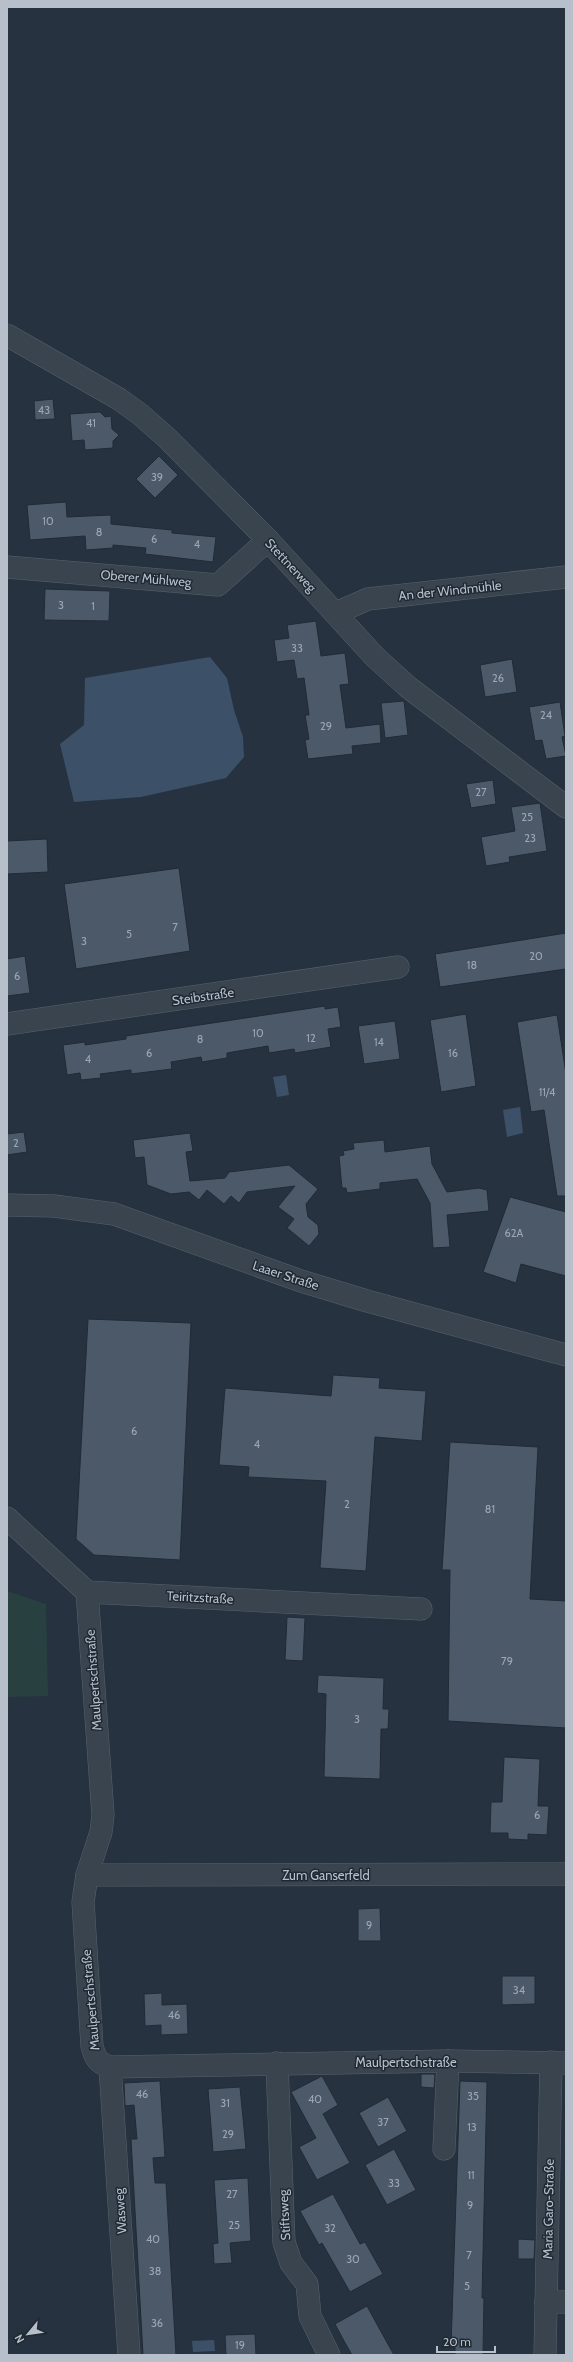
<svg xmlns="http://www.w3.org/2000/svg" width="573" height="2362" viewBox="0 0 573 2362" font-family="Cabin,sans-serif">
<rect width="100%" height="100%" fill="#26323f"/>
<!-- green -->
<polygon fill="#294041" points="7,1591 46,1604 48,1696 7,1697"/>
<!-- water -->
<g fill="#3c5068">
<polygon points="210,657 227,678 234,710 243,737 244,757 226,778 141,797 74,802 60,744 84,725 85,678"/>
<polygon points="286,1075 289,1095 277,1097 273,1077"/>
<polygon points="520,1107 523,1133 507,1137 503,1110"/>
<polygon points="214,2340 215,2351 193,2352 192,2341"/>
</g>
<!-- building -->
<g fill="#4c5968" stroke="#212b36">
<polygon points="53,399 55,419 35,420 34,401"/>
<polygon points="100,412 105,417 111,416 112,429 119,435 113,441 113,448 85,450 84,440 72,441 70,414"/>
<polygon points="159,456 178,475 155,498 136,479"/>
<polygon points="66,502 67,517 111,515 111,524 172,530 172,533 216,537 213,562 145,554 146,548 113,545 113,548 86,550 85,536 30,540 27,505"/>
<polygon points="45,589 110,591 109,621 44,620"/>
<polygon points="316,621 321,656 345,653 349,684 340,685 346,728 380,724 381,743 352,746 353,754 308,759 305,740 309,739 305,715 309,715 304,678 297,679 294,660 277,662 274,640 289,638 287,625"/>
<polygon points="512,659 517,692 485,697 480,665"/>
<polygon points="404,701 408,735 385,738 381,703"/>
<polygon points="560,702 565,736 562,737 566,756 546,759 542,740 535,741 529,707"/>
<polygon points="493,780 496,804 471,808 466,784"/>
<polygon points="540,803 547,851 509,857 510,862 486,866 481,837 515,831 511,807"/>
<polygon points="47,839 48,872 7,874 7,841"/>
<polygon points="179,868 190,951 76,969 64,884"/>
<polygon points="566,933 566,969 440,987 435,954"/>
<polygon points="25,956 30,993 7,996 7,959"/>
<polygon points="325,1006 325,1009 338,1007 341,1027 328,1029 331,1047 295,1053 294,1049 269,1053 268,1046 227,1053 227,1058 202,1062 201,1057 171,1062 172,1069 131,1074 131,1070 100,1074 101,1078 81,1080 80,1073 67,1075 63,1045 85,1042 85,1045 126,1039 126,1036"/>
<polygon points="466,1014 476,1086 441,1092 430,1020"/>
<polygon points="557,1015 566,1074 566,1196 557,1196 544,1110 531,1112 517,1022"/>
<polygon points="395,1021 400,1059 364,1064 358,1026"/>
<polygon points="24,1132 27,1152 7,1155 7,1134"/>
<polygon points="190,1133 193,1151 186,1152 190,1181 225,1178 229,1172 289,1165 318,1189 306,1204 308,1217 318,1225 319,1234 309,1246 287,1228 294,1219 278,1207 295,1186 247,1192 239,1203 231,1196 224,1204 207,1190 199,1200 189,1192 171,1194 147,1185 144,1157 135,1158 133,1140"/>
<polygon points="384,1140 385,1152 430,1146 432,1164 447,1192 479,1188 487,1190 489,1211 447,1215 450,1247 433,1248 430,1203 417,1179 380,1183 380,1189 347,1193 346,1188 342,1188 339,1156 344,1155 343,1151 354,1149 353,1143"/>
<polygon points="510,1197 566,1212 566,1276 521,1264 516,1283 483,1272"/>
<polygon points="88,1319 191,1323 180,1560 94,1555 76,1539"/>
<polygon points="333,1375 380,1378 379,1388 426,1391 422,1441 375,1437 366,1571 320,1568 326,1481 248,1477 249,1467 219,1465 225,1388 331,1396"/>
<polygon points="450,1442 538,1447 530,1599 566,1601 566,1728 448,1721 450,1570 442,1570"/>
<polygon points="287,1617 305,1618 303,1661 285,1660"/>
<polygon points="318,1675 384,1678 383,1709 389,1709 388,1729 381,1729 380,1779 324,1777 326,1694 317,1693"/>
<polygon points="504,1757 540,1759 538,1806 549,1806 547,1835 528,1834 528,1840 508,1839 508,1833 490,1833 491,1802 502,1802"/>
<polygon points="380,1908 381,1941 358,1941 358,1909"/>
<polygon points="502,1976 535,1976 535,2004 502,2005"/>
<polygon points="162,1993 162,2005 187,2004 188,2034 161,2035 161,2025 145,2026 144,1994"/>
<polygon points="421,2074 435,2074 434,2088 421,2087"/>
<polygon points="322,2076 338,2105 323,2114 350,2163 317,2180 299,2147 316,2138 291,2092"/>
<polygon points="160,2081 165,2157 153,2158 155,2183 166,2183 176,2355 143,2355 131,2139 137,2139 134,2105 125,2106 124,2083"/>
<polygon points="460,2081 487,2082 482,2298 484,2298 483,2355 455,2355 455,2346 451,2346"/>
<polygon points="240,2087 246,2149 213,2152 208,2089"/>
<polygon points="388,2097 407,2131 378,2147 359,2113"/>
<polygon points="394,2149 416,2190 387,2205 365,2165"/>
<polygon points="248,2178 251,2241 230,2243 232,2263 214,2264 213,2244 218,2243 214,2180"/>
<polygon points="333,2194 360,2244 365,2242 383,2274 350,2292 322,2243 319,2245 300,2211"/>
<polygon points="518,2239 535,2240 534,2259 518,2259"/>
<polygon points="367,2306 379,2328 394,2355 352,2355 344,2341 335,2324"/>
<polygon points="255,2334 256,2355 226,2355 225,2335"/>
</g>
<g fill="none" stroke-linecap="round" stroke-linejoin="round">
<defs>
<g id="minor">
<polyline points="7,335 119,399 141,415 167,438 268,540 375,657 408,687 566,807"/>
<polyline points="7,567 218,585 268,540"/>
<polyline points="336,613 368,599 566,577"/>
<polyline points="7,1024 398,967"/>
<polyline points="7,1205 54,1206 114,1214 301,1281 367,1301 566,1355"/>
<polyline points="7,1518 87,1592 421,1609"/>
<path d="M87,1592L103,1815L101,1832L87,1875L83,1902L92,2046C95,2058 98,2063 110,2067L448,2061L566,2063"/>
<polyline points="87,1875 566,1874"/>
<polyline points="277,2063 284,2242 291,2263 307,2284 310,2316 329,2355"/>
<polyline points="110,2067 129,2355"/>
<polyline points="444,2149 448,2061"/>
<polyline points="546,2302 566,2302"/>
<polyline points="545,2355 551,2062"/>
</g>
</defs>
<!-- minor casing -->
<use href="#minor" stroke="#58626d" stroke-width="23"/>
<!-- minor -->
<use href="#minor" stroke="#3a444f" stroke-width="22"/>
</g>
<g text-anchor="middle" stroke-width="3" stroke-linejoin="round" paint-order="stroke">
<!-- number labels -->
<g font-size="11" fill="#9ca6b2">
<text x="44" y="414">43</text>
<text x="91" y="427">41</text>
<text x="157" y="481">39</text>
<text x="48" y="525">10</text>
<text x="99" y="536">8</text>
<text x="154" y="543">6</text>
<text x="197" y="548">4</text>
<text x="61" y="609">3</text>
<text x="93" y="610">1</text>
<text x="297" y="652">33</text>
<text x="498" y="682">26</text>
<text x="546" y="719">24</text>
<text x="326" y="730">29</text>
<text x="481" y="796">27</text>
<text x="527" y="821">25</text>
<text x="530" y="842">23</text>
<text x="175" y="931">7</text>
<text x="129" y="938">5</text>
<text x="84" y="945">3</text>
<text x="536" y="960">20</text>
<text x="472" y="969">18</text>
<text x="17" y="980">6</text>
<text x="258" y="1037">10</text>
<text x="311" y="1042">12</text>
<text x="200" y="1043">8</text>
<text x="379" y="1046">14</text>
<text x="149" y="1057">6</text>
<text x="453" y="1057">16</text>
<text x="88" y="1063">4</text>
<text x="547" y="1096">11/4</text>
<text x="16" y="1147">2</text>
<text x="514" y="1237">62A</text>
<text x="134" y="1435">6</text>
<text x="257" y="1448">4</text>
<text x="347" y="1508">2</text>
<text x="490" y="1513">81</text>
<text x="507" y="1665">79</text>
<text x="357" y="1723">3</text>
<text x="537" y="1819">6</text>
<text x="369" y="1929">9</text>
<text x="519" y="1994">34</text>
<text x="174" y="2019">46</text>
<text x="142" y="2098">46</text>
<text x="473" y="2100">35</text>
<text x="315" y="2103">40</text>
<text x="225" y="2107">31</text>
<text x="383" y="2126">37</text>
<text x="472" y="2131">13</text>
<text x="228" y="2138">29</text>
<text x="471" y="2179">11</text>
<text x="394" y="2187">33</text>
<text x="232" y="2198">27</text>
<text x="470" y="2209">9</text>
<text x="234" y="2229">25</text>
<text x="330" y="2232">32</text>
<text x="153" y="2243">40</text>
<text x="469" y="2259">7</text>
<text x="353" y="2263">30</text>
<text x="155" y="2275">38</text>
<text x="467" y="2290">5</text>
<text x="157" y="2327">36</text>
<text x="240" y="2349">19</text>
</g>
<!-- street labels -->
<g font-size="13" fill="#b6bfca" stroke="#1f2934">
<text transform="translate(291 565) rotate(47)" y="5">Stettnerweg</text>
<text transform="translate(146 578) rotate(5)" y="5">Oberer Mühlweg</text>
<text transform="translate(450 590) rotate(-6)" y="5">An der Windmühle</text>
<text transform="translate(203 996) rotate(-8)" y="5">Steibstraße</text>
<text transform="translate(286 1275) rotate(18)" y="5">Laaer Straße</text>
<text transform="translate(200 1597) rotate(3)" y="5">Teiritzstraße</text>
<text transform="translate(93 1680) rotate(-94)" y="5">Maulpertschstraße</text>
<text x="326" y="1880">Zum Ganserfeld</text>
<text transform="translate(90 2000) rotate(-95)" y="5">Maulpertschstraße</text>
<text x="406" y="2067">Maulpertschstraße</text>
<text transform="translate(548 2209) rotate(-89)" y="5">Maria Garo-Straße</text>
<text transform="translate(120 2211) rotate(-94)" y="5">Wasweg</text>
<text transform="translate(284 2215) rotate(-93)" y="5">Stiftsweg</text>
</g>
</g>
<!-- border -->
<rect width="573" height="2362" fill="none" stroke="#b6bfca" stroke-width="16"/>
<!-- north arrow -->
<g transform="translate(28 2334) rotate(241)" stroke="#1f2934" stroke-width="3" paint-order="stroke">
<path d="M0-3L7 15L0 10L-7 15Z" fill="#b6bfca"/>
<text y="-6" font-size="11" font-weight="bold" text-anchor="middle" fill="#b6bfca">N</text>
</g>
<!-- scale -->
<path d="M437 2346v6h58v-6" fill="none" stroke="#b6bfca" stroke-width="2"/>
<text x="443" y="2346" font-size="12" fill="#b6bfca" stroke="#1f2934" stroke-width="3" paint-order="stroke">20 m</text>
</svg>
